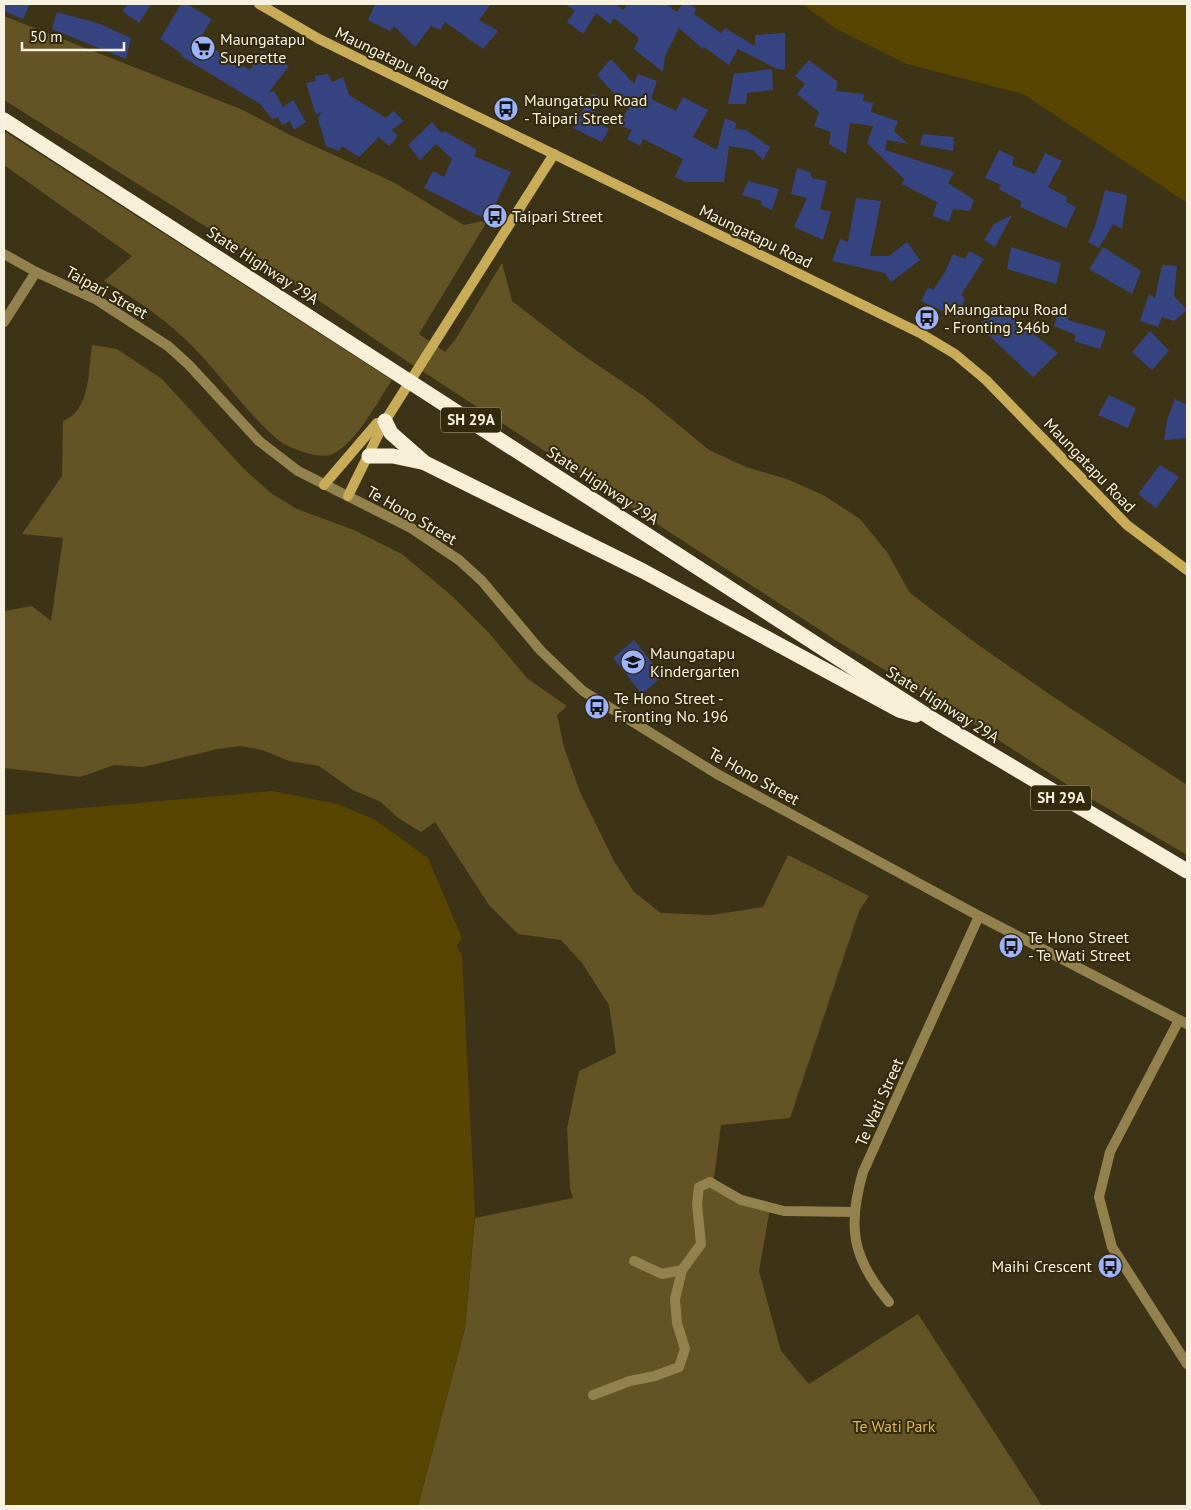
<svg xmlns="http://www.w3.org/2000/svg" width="1191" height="1510" viewBox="0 0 1191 1510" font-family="'PT Sans',sans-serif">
<rect width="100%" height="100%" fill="#3d3316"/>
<!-- green -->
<g fill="#635325">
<polygon points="4,16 243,110 290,135 393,182 464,225 488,220 419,334 445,352 455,340 502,263 512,301 577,351 645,397 709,450 746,467 787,479 825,496 860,519 887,552 910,593 977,644 1055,698 1187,785 1187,855 1066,784 968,720 840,643 405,360 270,267 4,100"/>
<path d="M4,131L392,380C378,401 357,442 333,454C320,460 287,448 277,439C247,413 223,378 195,349C169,322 137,299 104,281L132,256L4,165Z"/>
<path d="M92,345L117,349L162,379L244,469L271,493L297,509L354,530L402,554L452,596L489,633L528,679L567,706L557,715L564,747L580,792L614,861L634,892L661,913L712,915L763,907L788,855L869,896L859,911L790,1118L721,1125L713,1186L771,1203L759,1271L781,1351L809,1384L918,1314L1042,1506H418L465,1328L475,1218L573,1198L570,1189L567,1128L579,1071L616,1053L609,1005L582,963L561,940L518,934L489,905L435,822L421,832L398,818L381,802L353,790L319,766L289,761L262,750L241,746L218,749L143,767L114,765L80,777L4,768V611L32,606L51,621L63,538L22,534L62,476L63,421C91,410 88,371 92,345Z"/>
</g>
<!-- water -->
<g fill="#584501">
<polygon points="802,4 1187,4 1187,203 1023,94 907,64 835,28"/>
<polygon points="273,791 337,804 374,819 428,858 462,938 457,946 462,956 475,1213 465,1328 418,1506 4,1506 4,815"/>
</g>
<!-- building -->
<g fill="#364581">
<polygon points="4,4 30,4 23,19 4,11"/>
<polygon points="128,4 151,4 139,23 122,11"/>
<polygon points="181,4 187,4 212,19 199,40 250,70 261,51 289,66 268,93 274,91 283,107 293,100 306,122 294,130 290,121 282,125 278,117 272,119 260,104 181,56 182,54 160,39"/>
<polygon points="375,4 491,4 479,20 498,31 483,49 445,22 440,30 431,26 415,47 394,26 390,31 368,20"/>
<polygon points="565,4 616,4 623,10 628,4 665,4 677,12 682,4 689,4 696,9 694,14 721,33 725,28 755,46 755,35 785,33 785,70 777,69 738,49 729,65 704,47 703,49 679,28 665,56 663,72 634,49 639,38 614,18 610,24 596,13 583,34 567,22 575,11"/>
<polygon points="57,12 100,24 131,38 126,59 52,29"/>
<polygon points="611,59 634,84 638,74 657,81 651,99 676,111 683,97 708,110 693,137 717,150 725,118 736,123 735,129 746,130 770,147 763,160 753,150 729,146 724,182 686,182 675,177 683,159 643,139 640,146 627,139 632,130 617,125 631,105 619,99 597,75"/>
<polygon points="809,60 838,82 836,91 864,94 863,101 873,103 871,112 898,121 894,131 908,144 887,140 885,150 954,172 948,183 974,200 970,211 953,209 949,222 933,216 937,202 902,184 904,179 867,143 873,126 850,123 846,154 829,144 831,132 814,126 819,112 797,94 805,84 795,76"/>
<polygon points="772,69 773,90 747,93 746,104 728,104 734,74"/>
<polygon points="328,74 332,82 343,77 349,95 386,118 393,111 404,121 392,130 398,136 389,146 379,137 359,157 342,146 339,151 326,146 318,119 321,112 316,115 306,83 316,81 315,76"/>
<polygon points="592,94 602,97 592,119 609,129 602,142 573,128"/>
<polygon points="432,122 441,133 445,131 477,150 474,156 511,172 496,203 499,205 494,216 484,212 481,217 424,188 433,171 444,177 452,159 436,144 420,160 408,145"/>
<polygon points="923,134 954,137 953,151 920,145"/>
<polygon points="999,150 1014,157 1012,165 1035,174 1045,153 1062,161 1048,187 1067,197 1066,202 1076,207 1066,228 1020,207 1022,202 999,189 1001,185 985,178"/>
<polygon points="797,168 810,172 812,178 827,181 820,209 831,212 823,240 794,227 807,198 791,194"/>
<polygon points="748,181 779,189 772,210 761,205 762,201 742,195"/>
<polygon points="1105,190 1127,195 1122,229 1113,224 1099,248 1088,242 1095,227"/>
<polygon points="856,198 881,201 870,256 889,256 907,242 920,260 891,282 885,273 832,261 840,239 848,242"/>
<polygon points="1012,215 995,247 984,240 994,224"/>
<polygon points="1011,247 1061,263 1056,284 1007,269"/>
<polygon points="1103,247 1141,271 1132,294 1089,269"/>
<polygon points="969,251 984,259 961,295 965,298 958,318 921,301 928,287 933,290 944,274 953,254 965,259"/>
<polygon points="1162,265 1177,266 1174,296 1187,310 1174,321 1162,317 1158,327 1140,321 1149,294 1155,298"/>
<polygon points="998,306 1058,353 1033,377 979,326"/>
<polygon points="1058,312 1069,315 1068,320 1106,331 1100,349 1074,341 1076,335 1054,326"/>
<polygon points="1150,331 1169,351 1152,370 1132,352"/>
<polygon points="1109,395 1136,408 1128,428 1098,415"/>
<polygon points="1175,399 1187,405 1187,438 1164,440 1167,420"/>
<polygon points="1160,465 1179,477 1156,508 1138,494"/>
<polygon points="634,640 663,676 642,694 613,658"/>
</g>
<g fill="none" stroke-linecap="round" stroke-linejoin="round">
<!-- street -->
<g stroke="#93814e" stroke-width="10">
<polyline points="4,254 36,272 97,300 168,346 189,365 259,441 298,471 411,528 459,560 482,581 541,651 583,691 717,774 979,916 1187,1024"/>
<polyline points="4,322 36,272"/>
<polyline points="1179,1020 1110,1152 1099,1197 1112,1247 1187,1364"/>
<polyline points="634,1261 662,1274 682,1270 701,1244 697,1204 699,1187 710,1182 741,1200 784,1211 854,1212"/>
<path d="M889,1302C852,1258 847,1227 863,1172L979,916"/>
<polyline points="593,1395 630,1381 655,1376 679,1367 685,1349 677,1323 675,1299 682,1270"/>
</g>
<!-- secondary -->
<g stroke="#c9ac57" stroke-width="10">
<polyline points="259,4 319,39 437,97 920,333 955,354 986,380 1127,525 1187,570"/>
<polyline points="324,485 377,423 385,421"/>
<polyline points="348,496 385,421 554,154"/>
</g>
<!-- highway -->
<g stroke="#f8efd8" stroke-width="15">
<polyline points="4,120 937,722 1187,871"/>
<polyline points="385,421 391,433 425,463 643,571 899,710 916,715"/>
<polyline points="369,456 393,456 421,462"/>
</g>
</g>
<!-- icons -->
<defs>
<symbol id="supermarket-disc" viewBox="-11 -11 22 22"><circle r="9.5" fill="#9db4fd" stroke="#33290b"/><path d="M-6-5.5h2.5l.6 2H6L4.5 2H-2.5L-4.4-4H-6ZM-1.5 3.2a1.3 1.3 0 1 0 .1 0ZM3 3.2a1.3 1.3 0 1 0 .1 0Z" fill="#111"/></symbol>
<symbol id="bus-disc" viewBox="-11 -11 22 22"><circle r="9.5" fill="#9db4fd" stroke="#33290b"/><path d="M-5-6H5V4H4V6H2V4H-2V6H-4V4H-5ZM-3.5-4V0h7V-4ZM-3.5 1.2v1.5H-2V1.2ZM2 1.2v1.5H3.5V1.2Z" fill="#111"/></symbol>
<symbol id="school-disc" viewBox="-11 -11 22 22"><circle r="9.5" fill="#9db4fd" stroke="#33290b"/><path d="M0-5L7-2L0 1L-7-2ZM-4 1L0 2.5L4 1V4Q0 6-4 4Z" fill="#111"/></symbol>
</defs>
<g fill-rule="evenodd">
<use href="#supermarket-disc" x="189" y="34" width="28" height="28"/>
<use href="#bus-disc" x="492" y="95" width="28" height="28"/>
<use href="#bus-disc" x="481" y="202" width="28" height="28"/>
<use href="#bus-disc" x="913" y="304" width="28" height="28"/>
<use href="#school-disc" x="619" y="648" width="28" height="28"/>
<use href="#bus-disc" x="583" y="693" width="28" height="28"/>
<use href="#bus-disc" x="997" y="932" width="28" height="28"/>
<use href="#bus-disc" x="1096" y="1252" width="28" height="28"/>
</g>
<g text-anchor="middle" stroke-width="4" stroke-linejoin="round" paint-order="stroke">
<!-- shield labels -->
<g fill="#33290b" stroke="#bcb5a0" stroke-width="1">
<rect x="441" y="407.5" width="60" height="25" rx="4"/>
<rect x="1031" y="785.5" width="60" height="25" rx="4"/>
</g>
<g font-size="15" font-weight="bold" fill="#f7f1e0">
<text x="471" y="425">SH 29A</text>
<text x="1061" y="803">SH 29A</text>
</g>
<!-- poi labels -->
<g font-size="16" fill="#f7f1e0" stroke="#33290b" text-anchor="start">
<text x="220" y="45">Maungatapu<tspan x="220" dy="18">Superette</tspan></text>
<text x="524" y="106">Maungatapu Road<tspan x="524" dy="18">- Taipari Street</tspan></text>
<text x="512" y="222">Taipari Street</text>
<text x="944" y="315">Maungatapu Road<tspan x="944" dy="18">- Fronting 346b</tspan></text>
<text x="650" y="659">Maungatapu<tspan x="650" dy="18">Kindergarten</tspan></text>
<text x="614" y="704">Te Hono Street -<tspan x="614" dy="18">Fronting No. 196</tspan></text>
<text x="1028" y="943">Te Hono Street<tspan x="1028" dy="18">- Te Wati Street</tspan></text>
<text x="1092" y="1272" text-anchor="end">Maihi Crescent</text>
</g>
<!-- street labels -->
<g font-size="16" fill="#f7f1e0" stroke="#33290b">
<text transform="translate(392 58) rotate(26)" y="6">Maungatapu Road</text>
<text transform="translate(756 236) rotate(26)" y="6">Maungatapu Road</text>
<text transform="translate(263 265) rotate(33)" y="6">State Highway 29A</text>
<text transform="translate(107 292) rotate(29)" y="6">Taipari Street</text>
<text transform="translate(1090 465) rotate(46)" y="6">Maungatapu Road</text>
<text transform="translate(603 485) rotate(33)" y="6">State Highway 29A</text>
<text transform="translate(412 515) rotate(30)" y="6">Te Hono Street</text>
<text transform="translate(943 704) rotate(32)" y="6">State Highway 29A</text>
<text transform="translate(754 776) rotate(29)" y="6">Te Hono Street</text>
<text transform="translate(879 1102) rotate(-66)" y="6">Te Wati Street</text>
</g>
<!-- park labels -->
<g font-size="16" fill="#deba4e" stroke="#33290b">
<text x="894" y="1432">Te Wati Park</text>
</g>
</g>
<!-- border -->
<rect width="1191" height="1510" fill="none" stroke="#f7f1e0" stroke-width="10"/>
<!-- scale -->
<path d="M22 42v8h102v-8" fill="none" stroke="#f7f1e0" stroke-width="2.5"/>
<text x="30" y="42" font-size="15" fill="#f7f1e0" stroke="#33290b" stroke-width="4" paint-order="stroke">50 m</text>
</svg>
